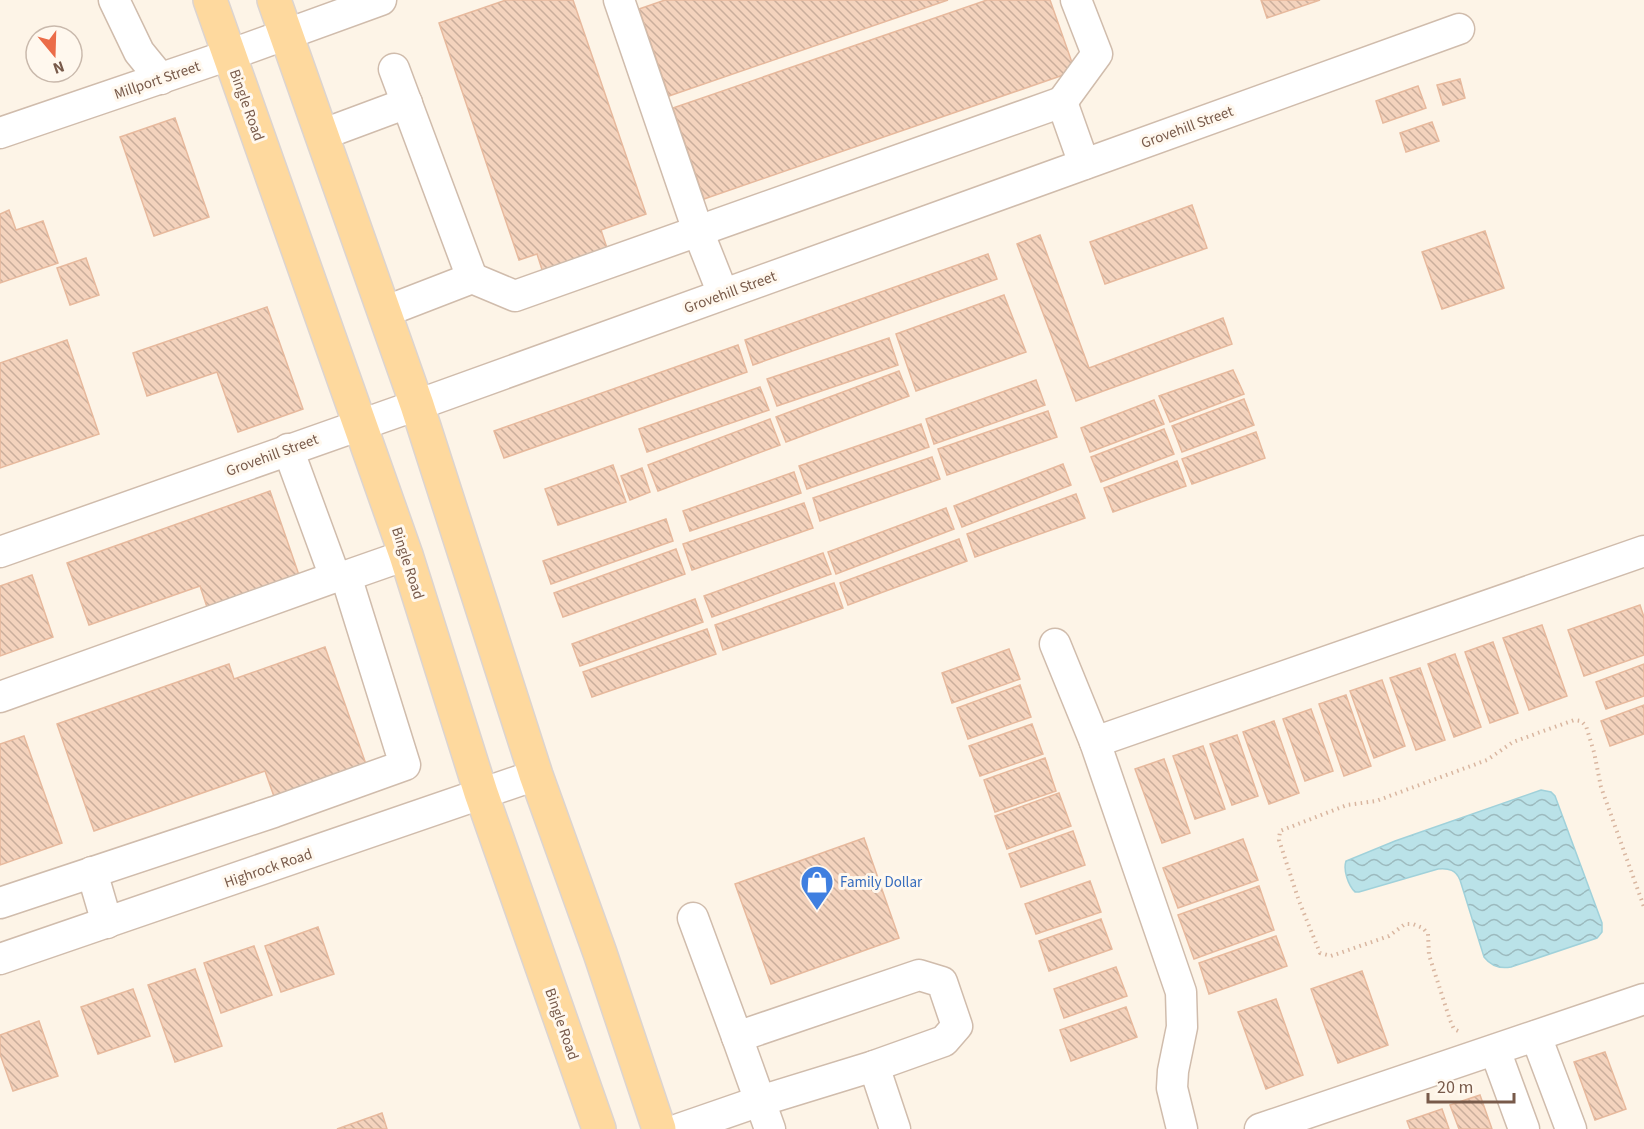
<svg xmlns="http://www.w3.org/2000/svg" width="1644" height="1129" viewBox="0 0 1644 1129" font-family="'Source Sans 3',sans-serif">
<defs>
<pattern id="water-waves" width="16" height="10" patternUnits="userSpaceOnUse" patternTransform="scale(1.5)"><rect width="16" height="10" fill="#bae2e8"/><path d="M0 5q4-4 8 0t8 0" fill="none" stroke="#9cbabe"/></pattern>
<pattern id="building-back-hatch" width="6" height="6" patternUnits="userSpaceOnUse" patternTransform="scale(1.5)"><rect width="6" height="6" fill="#f4d3bd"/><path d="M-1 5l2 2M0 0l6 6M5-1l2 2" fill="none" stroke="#caae9c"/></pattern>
</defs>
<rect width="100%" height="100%" fill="#fdf4e7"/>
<!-- water -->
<path fill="url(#water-waves)" stroke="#a0d1da" stroke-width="1.5" d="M1541,790L1551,792L1555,796L1602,923V932L1597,938L1511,967C1500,969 1491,966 1484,957L1460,880C1456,870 1449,868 1438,869L1359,892H1355C1348,885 1343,870 1346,861L1395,841Z"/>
<!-- building -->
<g fill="url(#building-back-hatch)" stroke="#e7b99d" stroke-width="1.5">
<polygon points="506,0 573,0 646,214 601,230 611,260 546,282 537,254 519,260 439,23"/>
<polygon points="665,0 948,0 669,96 639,9"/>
<polygon points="987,0 1050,0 1075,71 704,199 673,108"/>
<polygon points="1261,0 1320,0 1267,18"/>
<polygon points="1460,79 1465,98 1443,105 1437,85"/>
<polygon points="1418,86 1426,108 1383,123 1376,101"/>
<polygon points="175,118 209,217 154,236 120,137"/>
<polygon points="1432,122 1439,141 1406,152 1400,133"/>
<polygon points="1192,205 1207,248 1105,284 1090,242"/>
<polygon points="9,210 16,230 43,221 58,263 0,283 0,214"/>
<polygon points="1485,231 1504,288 1442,309 1422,252"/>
<polygon points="1040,235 1089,368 1223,318 1232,344 1076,401 1017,244"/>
<polygon points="988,254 997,279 753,365 745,340"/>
<polygon points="86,258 99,295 70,305 57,268"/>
<polygon points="1004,295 1026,352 916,391 896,334"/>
<polygon points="267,307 303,409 238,432 217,372 147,396 133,353"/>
<polygon points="889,338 898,365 777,406 767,379"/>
<polygon points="67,340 99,434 0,468 0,363"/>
<polygon points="738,345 747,372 504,458 494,431"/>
<polygon points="1233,370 1244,394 1170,422 1159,396"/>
<polygon points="899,371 909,396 786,442 776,417"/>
<polygon points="1036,380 1045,405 934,444 926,419"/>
<polygon points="760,387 769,410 647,452 639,429"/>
<polygon points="1244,399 1254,425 1182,452 1172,426"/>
<polygon points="1154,400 1164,424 1090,452 1081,428"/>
<polygon points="1048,411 1057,437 947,475 938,449"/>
<polygon points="770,419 780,445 658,491 648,465"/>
<polygon points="921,424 929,447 807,489 799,466"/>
<polygon points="1164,429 1174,454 1101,482 1091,457"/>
<polygon points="1256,432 1265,458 1192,484 1182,459"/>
<polygon points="932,457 940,479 820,521 813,498"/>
<polygon points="1177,461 1186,486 1113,512 1104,488"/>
<polygon points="1063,464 1071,485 962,527 954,506"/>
<polygon points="613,465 626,502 558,525 545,489"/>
<polygon points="642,468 650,492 630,500 621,476"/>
<polygon points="794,472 801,493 690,531 683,511"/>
<polygon points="270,491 300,578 208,610 200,586 89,625 67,563"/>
<polygon points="1076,494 1085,518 975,557 967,534"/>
<polygon points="804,503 813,528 692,570 683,544"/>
<polygon points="946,508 954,529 836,574 828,552"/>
<polygon points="666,519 673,541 551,584 543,561"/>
<polygon points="959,539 967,561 848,605 840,583"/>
<polygon points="676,549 685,574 563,617 554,593"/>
<polygon points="823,553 831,574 712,617 704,596"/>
<polygon points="32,575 53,637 0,656 0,586"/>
<polygon points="834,583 843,608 723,650 715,625"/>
<polygon points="695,599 703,622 580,666 572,644"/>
<polygon points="1640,605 1644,617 1644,655 1584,676 1568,630"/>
<polygon points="1542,625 1567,696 1529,710 1503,638"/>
<polygon points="707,629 716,654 592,697 583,672"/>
<polygon points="1493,642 1518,713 1490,723 1465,652"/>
<polygon points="325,647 368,770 276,802 265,771 94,831 57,724 229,664 234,679"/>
<polygon points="1009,649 1020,679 952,703 942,673"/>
<polygon points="1455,654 1481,727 1454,737 1428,664"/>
<polygon points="1644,664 1644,696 1606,709 1596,682"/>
<polygon points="1420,668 1445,740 1416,750 1390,678"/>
<polygon points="1382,680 1405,746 1374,758 1350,691"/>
<polygon points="1020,685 1031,717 968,739 957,708"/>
<polygon points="1346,695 1371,766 1344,776 1319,704"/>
<polygon points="1644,705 1644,734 1610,746 1601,721"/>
<polygon points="1311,709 1333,771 1305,781 1283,719"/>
<polygon points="1274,721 1299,793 1269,804 1243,732"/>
<polygon points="1032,724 1043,754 980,776 969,746"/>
<polygon points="1237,735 1258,796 1232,805 1210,744"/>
<polygon points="24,736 62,843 0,865 0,744"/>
<polygon points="1203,746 1225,809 1195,819 1173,756"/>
<polygon points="1045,758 1056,791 995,812 984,780"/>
<polygon points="1164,759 1190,833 1162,843 1135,769"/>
<polygon points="1059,793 1071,826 1007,849 995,816"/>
<polygon points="1073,831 1085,865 1021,887 1009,854"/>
<polygon points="864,838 899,938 771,984 735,884"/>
<polygon points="1243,839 1258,880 1178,908 1163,868"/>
<polygon points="1090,881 1101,912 1036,934 1025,904"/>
<polygon points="1259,886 1274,930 1194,959 1178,915"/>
<polygon points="1101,919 1112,949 1049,971 1039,941"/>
<polygon points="318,927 334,974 281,992 265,946"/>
<polygon points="1276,936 1287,966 1209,994 1199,963"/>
<polygon points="254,946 272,995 221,1013 204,963"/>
<polygon points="1116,967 1127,996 1064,1018 1054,989"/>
<polygon points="195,969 222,1046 175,1062 148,985"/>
<polygon points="1362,971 1388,1045 1338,1063 1311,989"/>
<polygon points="133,989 150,1036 98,1054 81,1007"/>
<polygon points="1276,999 1303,1075 1266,1089 1238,1012"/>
<polygon points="1126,1007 1137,1037 1071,1061 1060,1030"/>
<polygon points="39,1021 58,1076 13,1091 0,1054 0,1035"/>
<polygon points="1605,1052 1626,1109 1595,1120 1574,1062"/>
<polygon points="1480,1095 1492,1129 1459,1129 1450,1105"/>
<polygon points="1442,1109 1449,1129 1410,1129 1407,1121"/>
<polygon points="382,1113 387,1129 337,1129"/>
</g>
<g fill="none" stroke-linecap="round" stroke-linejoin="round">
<defs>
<g id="minor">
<polyline points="114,0 139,52 161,79"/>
<polyline points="619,0 698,231 723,294"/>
<polyline points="394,69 472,278"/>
<polyline points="1062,102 1097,54 1076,0"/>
<polyline points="0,133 229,55 381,0"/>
<polyline points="321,135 407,103"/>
<polyline points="384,312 472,278 515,296 1062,102 1084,164"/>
<polyline points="288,449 335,577"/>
<polyline points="0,552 417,405 1459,29"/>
<polyline points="346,576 406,555"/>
<polyline points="1055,644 1095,742 1181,992 1182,1027 1173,1071 1172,1088 1182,1129"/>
<polyline points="0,697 335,577 346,576 405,765 274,812 0,903"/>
<polyline points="1095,742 1644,551"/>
<polyline points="92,872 107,923"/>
<polyline points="693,918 737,1037 919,975 942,982 957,1026 944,1041 874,1066"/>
<polyline points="0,959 536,775"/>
<polyline points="1536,1036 1571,1129"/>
<polyline points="737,1037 770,1129"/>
<polyline points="1495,1050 1524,1129"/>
<polyline points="679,1129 760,1101 874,1066 895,1129"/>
<polyline points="1260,1129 1644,999"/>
</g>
<g id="major">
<polyline points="210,0 406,555 481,793 599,1129"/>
<polyline points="274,0 417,405 536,775 600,953 659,1129"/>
</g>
</defs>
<!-- minor casing -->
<use href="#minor" stroke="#d0bcac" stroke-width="33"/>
<!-- major casing -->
<use href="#major" stroke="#dcd4d0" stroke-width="36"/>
<!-- path -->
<polyline stroke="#d9b6a0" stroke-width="4" stroke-dasharray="1.5 4.5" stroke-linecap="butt" points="1458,1031 1454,1029 1450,1020 1429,955 1428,934 1423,928 1413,924 1405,924 1389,936 1331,956 1320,953 1299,901 1279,840 1280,831 1347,805 1376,801 1487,760 1513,742 1574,720 1581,721 1586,726 1594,752 1601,787 1644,907"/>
<!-- minor -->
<use href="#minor" stroke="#fff" stroke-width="30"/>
<!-- major -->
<use href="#major" stroke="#fed99e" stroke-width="33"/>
</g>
<!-- icons -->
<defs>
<symbol id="shop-pin" viewBox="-11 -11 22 30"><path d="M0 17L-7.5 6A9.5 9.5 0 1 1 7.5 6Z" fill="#3f7fe0" stroke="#fff8ee"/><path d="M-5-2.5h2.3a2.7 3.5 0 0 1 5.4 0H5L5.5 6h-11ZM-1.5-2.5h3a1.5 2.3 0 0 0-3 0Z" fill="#fff"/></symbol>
</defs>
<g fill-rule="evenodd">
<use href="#shop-pin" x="798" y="863" width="38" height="52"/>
</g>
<g text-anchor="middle" stroke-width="6" stroke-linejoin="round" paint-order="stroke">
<!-- street labels -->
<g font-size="15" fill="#785a4a" stroke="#fff8ee">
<text transform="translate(157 80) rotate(-19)" y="5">Millport Street</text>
<text transform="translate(247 105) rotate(70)" y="5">Bingle Road</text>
<text transform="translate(1187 127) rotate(-20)" y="5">Grovehill Street</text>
<text transform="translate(730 292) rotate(-20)" y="5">Grovehill Street</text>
<text transform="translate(272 455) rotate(-20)" y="5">Grovehill Street</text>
<text transform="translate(408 563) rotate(72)" y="5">Bingle Road</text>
<text transform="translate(268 868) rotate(-19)" y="5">Highrock Road</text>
<text transform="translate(562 1024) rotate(71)" y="5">Bingle Road</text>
</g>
<!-- shop labels -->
<g font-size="15" fill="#366cbe" stroke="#fff8ee" text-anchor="start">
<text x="840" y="887">Family Dollar</text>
</g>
</g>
<!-- north arrow -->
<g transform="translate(54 54) rotate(161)"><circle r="28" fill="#fff8ee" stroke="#c9b9ac" stroke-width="1.5"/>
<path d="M0-4.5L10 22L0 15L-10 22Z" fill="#eb6c48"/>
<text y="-9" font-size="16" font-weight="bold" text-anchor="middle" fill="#785a4a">N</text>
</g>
<!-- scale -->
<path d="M1428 1093v9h86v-9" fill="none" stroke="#785a4a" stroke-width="3"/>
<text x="1437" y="1093" font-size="18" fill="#785a4a" stroke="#fff8ee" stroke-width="4.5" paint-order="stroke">20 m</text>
</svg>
